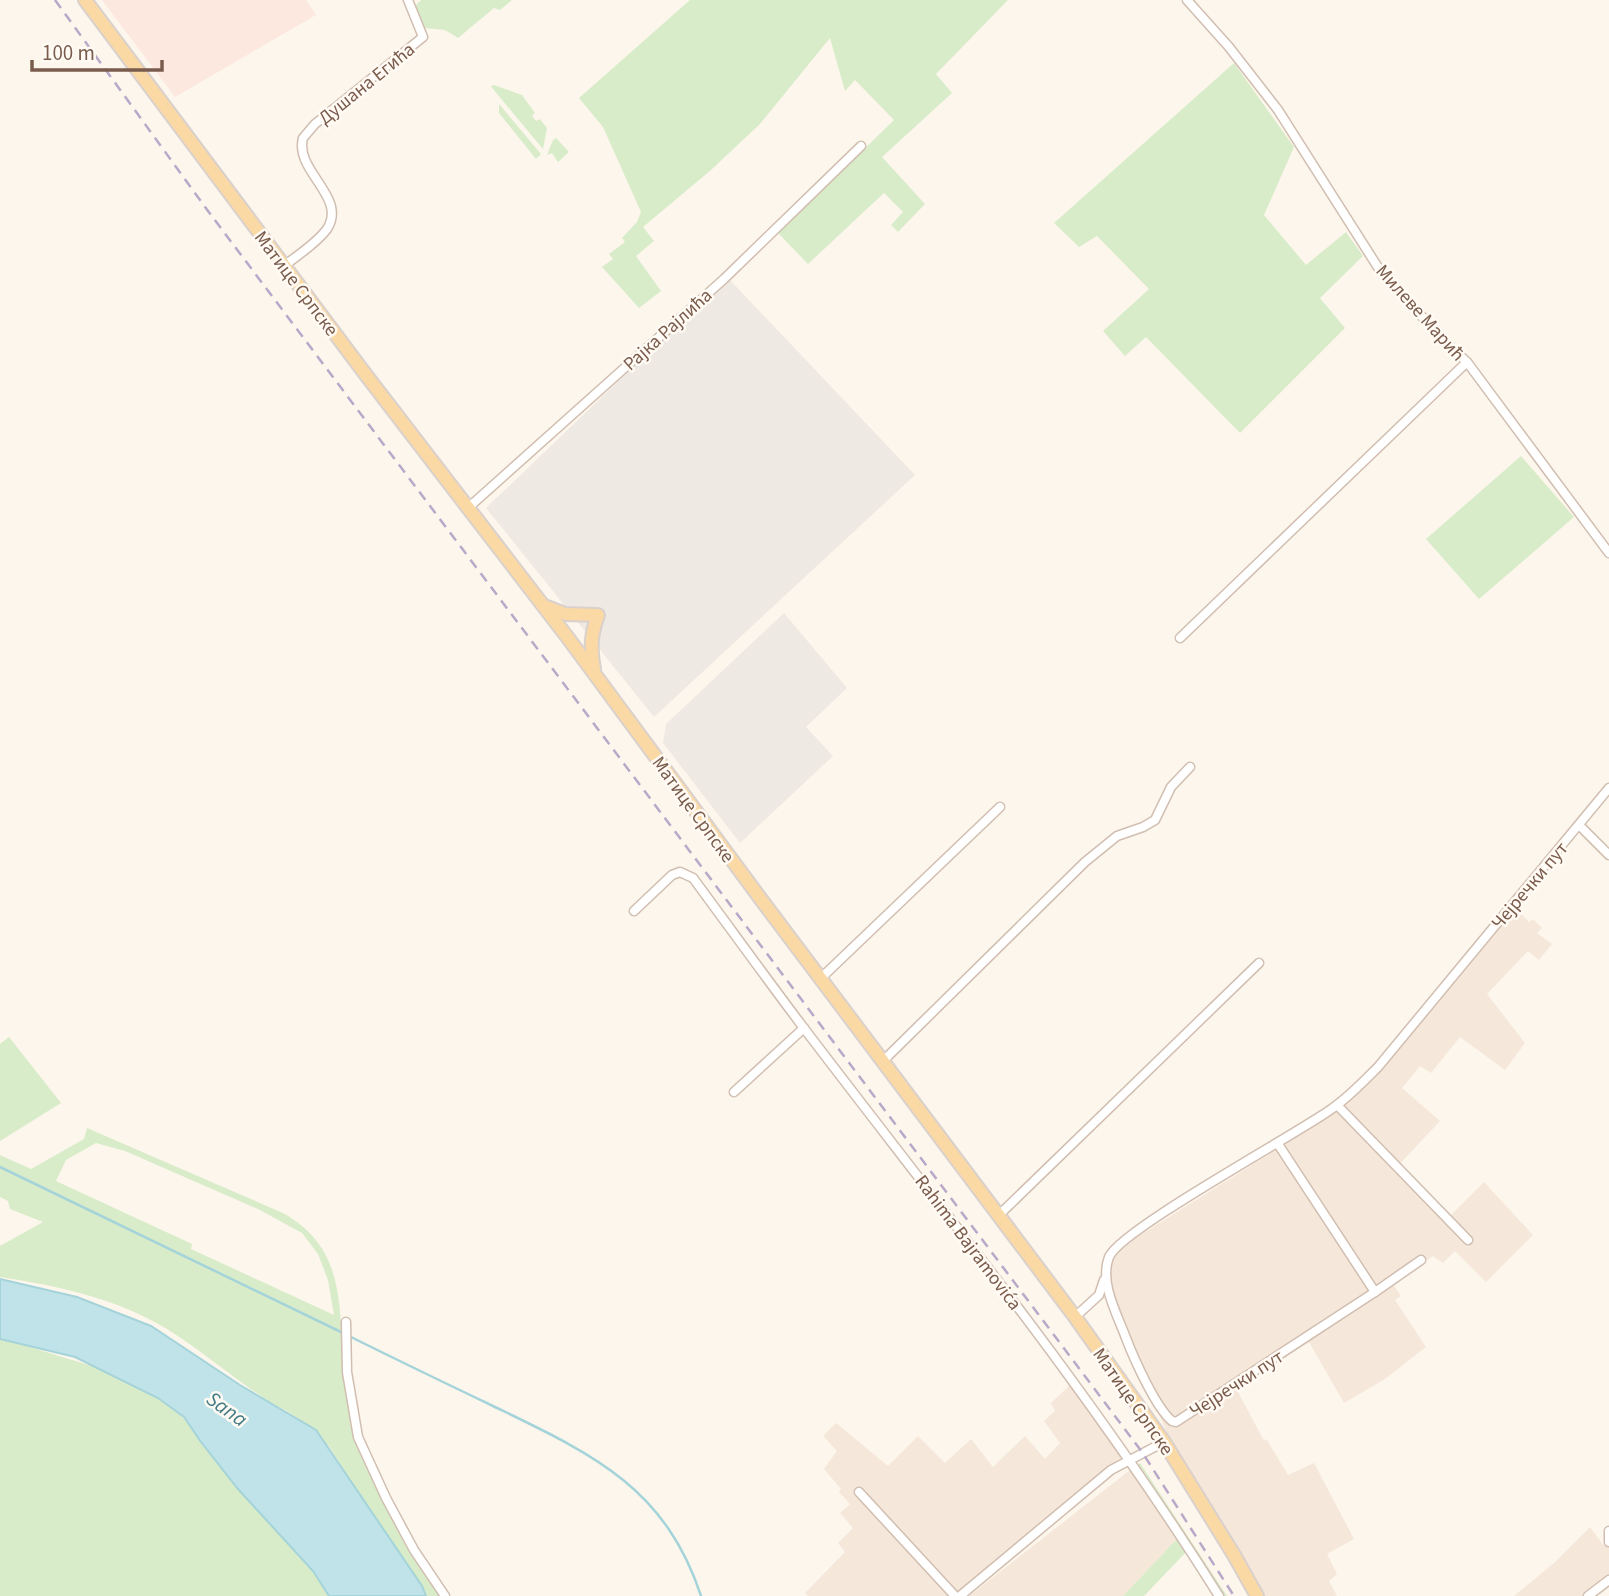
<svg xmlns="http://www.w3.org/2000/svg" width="1609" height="1596" viewBox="0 0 1609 1596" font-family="'Source Sans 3',sans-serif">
<rect width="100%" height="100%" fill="#fdf6ec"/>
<!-- residential -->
<g fill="#f5e8da">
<polygon points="1515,908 1529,922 1533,919 1542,928 1537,933 1552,944 1539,960 1528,951 1487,994 1525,1043 1505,1070 1460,1037 1431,1073 1420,1066 1402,1088 1440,1121 1396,1168 1446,1220 1484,1182 1533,1235 1486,1282 1455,1251 1443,1263 1433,1256 1393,1284 1401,1296 1395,1300 1426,1347 1385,1379 1344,1403 1309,1342 1236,1388 1263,1439 1267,1440 1288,1475 1314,1463 1354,1539 1327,1554 1337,1574 1329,1581 1337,1596 1261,1596 1176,1455 1110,1295 1106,1261 1112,1254 1137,1237 1335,1113 1362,1089"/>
<polygon points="1070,1385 1125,1456 953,1596 808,1596 805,1593 845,1552 838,1543 853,1528 840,1513 850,1504 839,1492 841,1489 824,1469 837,1451 823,1436 836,1423 888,1466 918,1436 945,1463 971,1439 993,1467 1025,1436 1045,1459 1060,1443 1044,1421 1055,1411 1051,1403"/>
<polygon points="1130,1470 1177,1539 1123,1596 969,1596"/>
<polygon points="1590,1527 1603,1545 1609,1539 1609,1577 1584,1596 1514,1596 1554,1563"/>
</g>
<!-- commercial -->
<polygon fill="#fde8e0" points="102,0 306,0 316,15 175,97"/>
<!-- industrial -->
<g fill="#efe9e4">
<polygon points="727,277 915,475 654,717 486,508"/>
<polygon points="784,613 847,688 806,727 833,756 740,843 663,743 666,724"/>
</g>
<!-- green -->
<g fill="#d8ecc9" fill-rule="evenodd">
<polygon points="421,0 512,0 500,10 494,8 458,38 445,30 425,28 414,7"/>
<polygon points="690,0 1008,0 936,74 952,93 882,157 925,204 898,232 891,225 903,212 884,193 808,264 778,233 894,120 855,80 845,91 830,38 760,124 711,170 643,227 654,241 636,256 661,291 639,308 602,267 613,259 609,254 625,242 622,238 637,222 641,212 603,127 579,98"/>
<polygon points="1234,63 1294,147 1264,215 1306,265 1346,232 1363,256 1320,298 1345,328 1240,433 1146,337 1125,356 1103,331 1149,289 1097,236 1079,247 1054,223"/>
<polygon points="494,85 522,95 535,113 532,116 536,121 540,119 547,128 543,149 493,89 491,86"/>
<polygon points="499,104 541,154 536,159 499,113"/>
<polygon points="556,138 569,152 558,162 552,153 547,155 553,140"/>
<polygon points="1521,456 1574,517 1479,599 1426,539"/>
<polygon points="9,1037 61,1103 0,1141 0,1044"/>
<path d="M87,1128L283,1213C345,1248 338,1301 344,1363C346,1389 349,1416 356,1442C362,1462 374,1481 384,1500C401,1533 417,1566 440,1596H424L330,1448C317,1433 302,1420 285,1410C276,1405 266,1401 258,1394C227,1373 199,1349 167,1329C116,1298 58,1286 0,1277V1246L43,1222L10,1209L8,1201L0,1197V1155L31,1169L84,1139ZM96,1143L125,1151L258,1209L302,1233L318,1254L328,1280L334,1315L191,1249L192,1244L56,1181L66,1160Z"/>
<polygon points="0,1338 92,1366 125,1380 172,1407 209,1443 315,1573 330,1596 0,1596"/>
<polygon points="1140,1463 1227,1596 1219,1596 1135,1467"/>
<polygon points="1177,1539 1187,1551 1144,1596 1123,1596"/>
</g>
<!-- water -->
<polygon fill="#bfe3e8" stroke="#a5d3da" stroke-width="2" points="0,1279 77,1297 151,1326 240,1385 316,1430 422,1586 426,1596 329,1596 313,1571 238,1489 201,1442 184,1417 158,1398 75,1357 0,1339"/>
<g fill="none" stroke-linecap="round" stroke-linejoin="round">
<!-- stream -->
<g stroke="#a5d3da" stroke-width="2.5">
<polyline points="0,1167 343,1333"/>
<path d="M349,1336C397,1360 445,1383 493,1406C590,1453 665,1486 701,1596"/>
</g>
<defs>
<g id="minor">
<polyline points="1187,0 1229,47 1278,110 1379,269 1444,341 1467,362 1609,553"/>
<path d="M285,265C298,255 317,243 327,229C348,197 294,171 303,138L315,124L423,37L408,0"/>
<polyline points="469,507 724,279 861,146"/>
<polyline points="1180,638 1467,362"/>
<polyline points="1579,825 1609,855"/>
<path d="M634,911L672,875L680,872L693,878C730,928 766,978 803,1027C946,1215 1093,1395 1219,1596"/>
<polyline points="820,979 1000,807"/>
<polyline points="883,1061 1085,862 1117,836 1143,827 1155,820 1171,787 1190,767"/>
<polyline points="734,1092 804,1028"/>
<polyline points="1337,1105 1468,1240"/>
<path d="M1278,1144L1375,1292L1176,1422L1172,1421C1156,1408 1134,1359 1126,1338C1117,1314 1099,1282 1109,1257C1120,1230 1295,1135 1330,1110C1348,1098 1363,1082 1378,1067L1609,788"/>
<polyline points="1000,1214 1259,963"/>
<polyline points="1375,1292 1421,1260"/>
<polyline points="1075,1317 1099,1295 1104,1280"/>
<polyline points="346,1322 347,1372 358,1437 386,1498 414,1550 445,1596"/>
<polyline points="859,1492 955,1596"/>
<polyline points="1609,1531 1609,1542"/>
<polyline points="960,1596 1111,1470 1164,1442"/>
<polyline points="1588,1596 1609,1580"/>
</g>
<g id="primary">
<polyline points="85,0 366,375 568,638 760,898 1075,1317 1164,1442 1234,1555 1257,1596"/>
<path d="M547,607L565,614L598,615C591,634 590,648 594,669"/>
</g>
</defs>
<!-- minor casing -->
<use href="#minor" stroke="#d1beb0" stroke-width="11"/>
<!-- primary casing -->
<use href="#primary" stroke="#dad1cd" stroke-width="16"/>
<!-- minor -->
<use href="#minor" stroke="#fff" stroke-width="8"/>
<!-- primary -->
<use href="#primary" stroke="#fbd9a5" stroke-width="12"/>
<!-- rail -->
<polyline stroke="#b9a8c9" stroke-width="2.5" stroke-dasharray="10 7" stroke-linecap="butt" points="55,0 208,211 1142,1452 1234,1596"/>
</g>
<g text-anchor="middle" stroke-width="5" stroke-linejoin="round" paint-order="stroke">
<!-- street labels -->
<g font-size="19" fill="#7a5c4d" stroke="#fffaf3">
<text transform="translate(366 83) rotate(-39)" y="7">Душана Егића</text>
<text transform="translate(297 283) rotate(53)" y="7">Матице Српске</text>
<text transform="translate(1421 312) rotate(48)" y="7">Милеве Мaрић</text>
<text transform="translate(667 329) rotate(-42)" y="7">Рајка Рајлића</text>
<text transform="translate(694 809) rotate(54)" y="7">Матице Српске</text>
<text transform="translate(1529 885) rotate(-50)" y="7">Чејречки пут</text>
<text transform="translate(969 1242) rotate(53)" y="7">Rahima Bajramovića</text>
<text transform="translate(1236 1383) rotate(-33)" y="7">Чејречки пут</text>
<text transform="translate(1134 1401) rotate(55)" y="7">Матице Српске</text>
</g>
<!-- water labels -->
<g font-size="21" font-style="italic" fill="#437c86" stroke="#fffaf3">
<text transform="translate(227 1409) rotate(35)" y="7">Sana</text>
</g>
</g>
<!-- scale -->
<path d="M32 60v10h130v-10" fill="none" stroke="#7a5c4d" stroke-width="3.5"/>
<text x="42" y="60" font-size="21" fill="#7a5c4d" stroke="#fffaf3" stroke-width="5" paint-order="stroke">100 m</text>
</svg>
